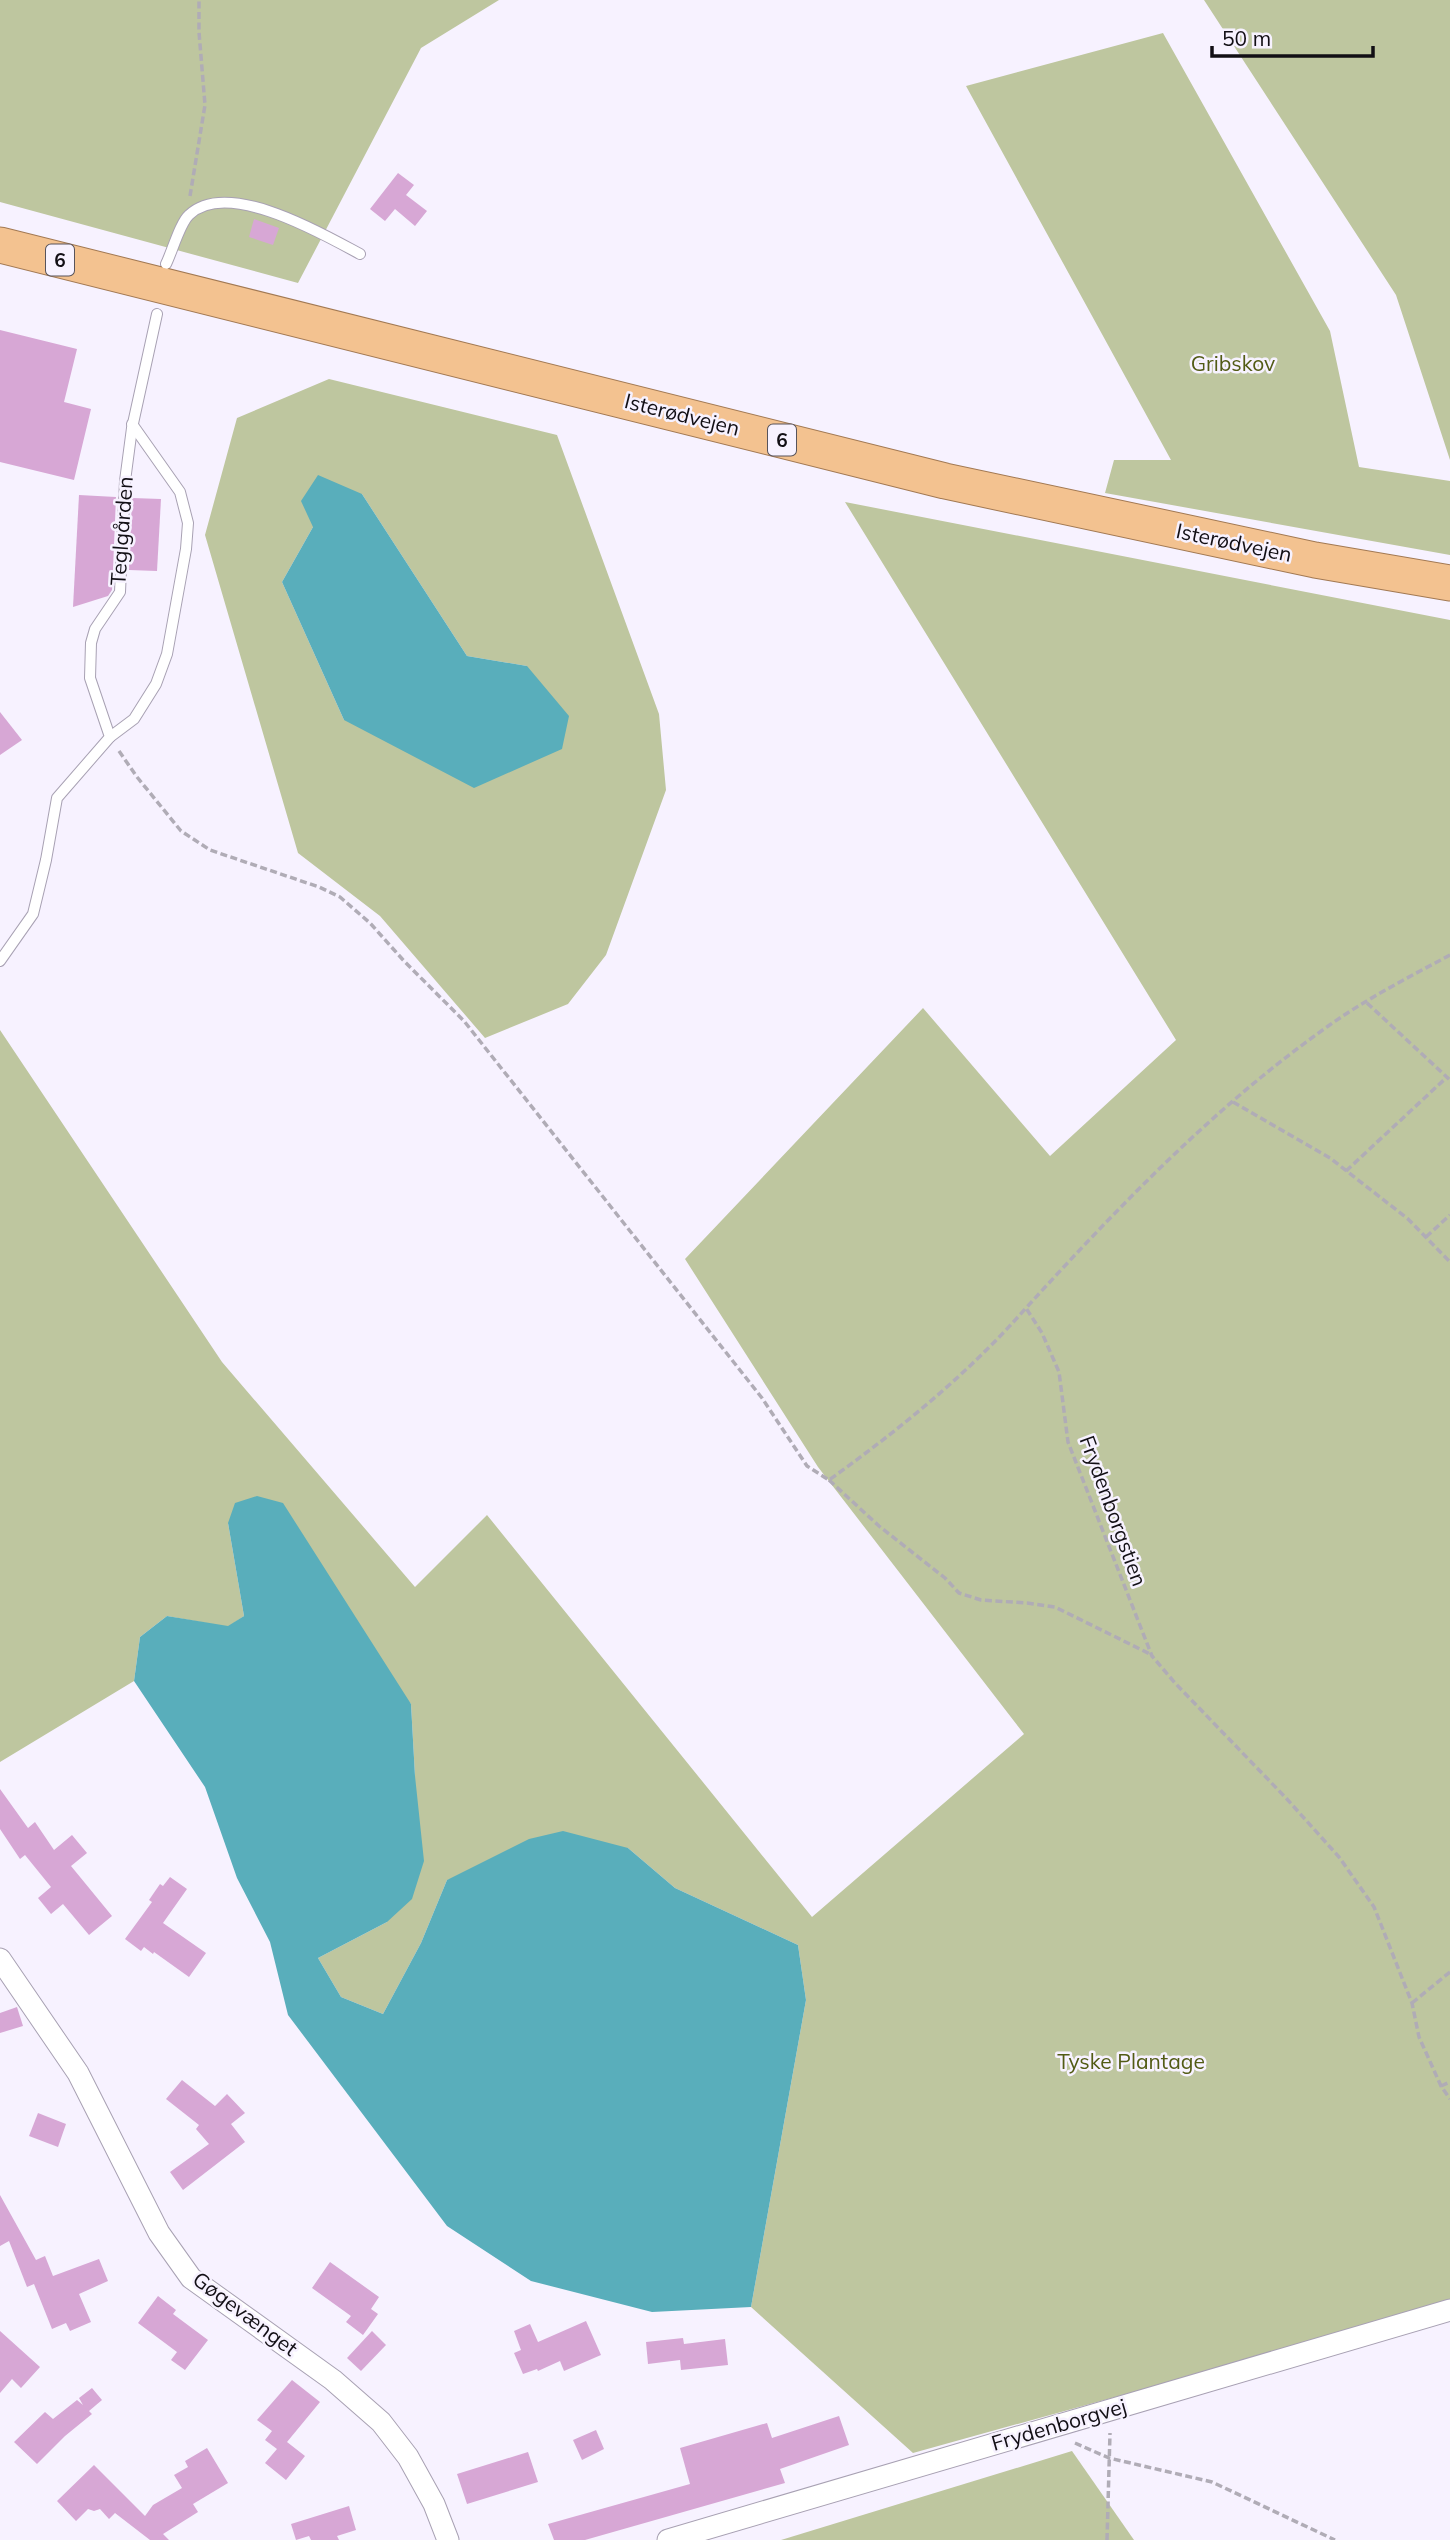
<svg xmlns="http://www.w3.org/2000/svg" width="1450" height="2540" viewBox="0 0 1450 2540" font-family="Mulish,sans-serif">
<rect width="100%" height="100%" fill="#f7f2ff"/>
<!-- green -->
<g fill="#bec69f" fill-rule="evenodd">
<polygon points="0,0 499,0 421,48 298,283 0,202"/>
<polygon points="1204,0 1450,0 1450,460 1396,295"/>
<polygon points="1163,33 1330,331 1359,467 1450,481 1450,555 1105,493 1114,460 1171,460 966,86"/>
<path d="M329,379L557,435L659,714L666,790L606,955L568,1004L485,1038L380,916L298,853L205,535L237,418ZM362,494L467,656L527,666L344,720L282,582L313,527Z"/>
<polygon points="845,502 1450,620 1450,2304 913,2453 751,2307 806,2000 798,1945 675,1888 628,1848 447,1880 421,1943 383,2014 341,1997 318,1958 387,1922 415,1776 411,1704 228,1523 244,1616 228,1627 167,1616 140,1637 134,1681 0,1762 0,1030 222,1362 415,1587 487,1515 812,1917 1024,1734 818,1467 685,1259 923,1008 1050,1156 1176,1040"/>
<polygon points="1072,2451 1134,2540 781,2540"/>
</g>
<!-- water -->
<g fill="#59aebb">
<polygon points="318,475 362,494 467,656 527,666 569,716 562,749 474,788 344,720 282,582 313,527 301,501"/>
<polygon points="257,1496 283,1503 411,1704 415,1776 424,1861 412,1899 387,1922 318,1958 341,1997 383,2014 421,1943 447,1880 529,1839 563,1831 628,1848 675,1888 798,1945 806,2000 751,2307 652,2312 531,2281 447,2226 288,2015 270,1942 237,1878 205,1787 134,1681 140,1637 167,1616 228,1626 244,1616 228,1523 235,1503"/>
</g>
<!-- building -->
<g fill="#d7a7d5">
<polygon points="398,173 414,185 406,195 427,211 415,226 395,209 385,221 370,209"/>
<polygon points="254,219 279,228 273,245 249,237"/>
<polygon points="0,330 77,349 64,402 91,409 74,480 0,462"/>
<polygon points="79,495 116,497 113,569 112,590 108,596 73,607"/>
<polygon points="132,498 161,499 157,571 129,570"/>
<polygon points="0,712 22,740 0,755"/>
<polygon points="0,1789 28,1828 35,1822 54,1850 72,1835 87,1853 71,1866 112,1916 89,1935 63,1904 51,1914 38,1898 51,1887 25,1855 20,1859 0,1829"/>
<polygon points="170,1877 187,1889 163,1923 206,1953 189,1977 154,1952 153,1954 144,1947 141,1951 125,1939 152,1902 149,1900 160,1884 163,1886"/>
<polygon points="17,2007 23,2026 0,2033 0,2013"/>
<polygon points="182,2080 215,2106 227,2094 245,2113 231,2124 245,2142 183,2190 170,2172 209,2144 196,2129 199,2125 166,2099"/>
<polygon points="38,2113 66,2124 58,2147 29,2136"/>
<polygon points="0,2195 36,2260 45,2256 53,2276 99,2259 108,2281 79,2294 91,2322 70,2331 66,2323 52,2329 34,2284 27,2287 9,2241 0,2246"/>
<polygon points="330,2262 379,2297 371,2309 378,2314 363,2335 346,2322 351,2316 312,2288"/>
<polygon points="158,2296 176,2310 173,2314 208,2340 185,2370 171,2360 177,2352 138,2323"/>
<polygon points="586,2321 601,2355 564,2371 560,2361 538,2371 537,2369 523,2374 514,2353 521,2350 514,2331 530,2324 538,2342"/>
<polygon points="0,2331 40,2367 21,2388 12,2379 0,2393"/>
<polygon points="372,2331 386,2345 361,2371 347,2358"/>
<polygon points="683,2338 684,2344 725,2339 728,2365 681,2370 680,2360 648,2364 646,2342"/>
<polygon points="292,2380 320,2402 287,2442 305,2456 286,2480 265,2463 277,2449 265,2440 272,2431 257,2420"/>
<polygon points="92,2388 102,2400 89,2411 92,2414 65,2436 37,2464 14,2442 45,2412 53,2419 77,2400 83,2405 79,2398"/>
<polygon points="839,2416 849,2445 780,2469 785,2483 585,2540 554,2540 548,2524 690,2484 680,2448 767,2423 772,2438"/>
<polygon points="596,2430 604,2449 582,2460 573,2440"/>
<polygon points="207,2448 228,2483 193,2504 198,2512 163,2534 169,2540 150,2540 115,2513 109,2519 100,2509 94,2511 88,2509 76,2521 57,2501 94,2465 145,2516 153,2505 182,2488 174,2475 188,2467 185,2461"/>
<polygon points="528,2452 538,2482 467,2504 457,2474"/>
<polygon points="349,2506 356,2530 337,2536 339,2540 311,2540 309,2536 296,2540 291,2524"/>
</g>
<g fill="none" stroke-linecap="round" stroke-linejoin="round">
<defs>
<g id="service">
<path d="M166,264C172,252 180,223 189,215C227,178 323,234 360,254"/>
<polyline points="110,737 134,719 156,684 167,654 186,549 188,523 180,492 132,424"/>
<polyline points="0,961 33,914 46,860 57,798 110,737 90,678 91,643 95,629 120,592 125,481 132,428 157,314"/>
</g>
<g id="minor">
<polyline points="0,1959 78,2073 159,2233 191,2278 333,2380 381,2422 408,2457 434,2504 448,2540"/>
<polyline points="668,2540 1450,2310"/>
</g>
<polyline id="trunk" points="0,245 945,481 1315,560 1450,583"/>
</defs>
<!-- service casing -->
<use href="#service" stroke="#a8a1b3" stroke-width="12"/>
<!-- minor casing -->
<use href="#minor" stroke="#a8a1b3" stroke-width="23"/>
<!-- trunk casing -->
<use href="#trunk" stroke="#a27953" stroke-width="37"/>
<!-- path -->
<g stroke="#b0acb6" stroke-width="3.5" stroke-dasharray="7 3.5" stroke-linecap="butt">
<polyline points="190,196 205,105 199,32 199,0"/>
<path d="M119,751L137,777L181,831L210,850L319,887L340,897L370,923L404,961L464,1021L762,1398L807,1466L829,1480C900,1429 968,1374 1026,1308"/>
<path d="M1450,955C1411,976 1370,997 1334,1022C1219,1102 1120,1205 1026,1308L1042,1333L1059,1372L1068,1442L1152,1656L1175,1683L1286,1798L1339,1857L1374,1907L1412,2003L1419,2037L1441,2086L1450,2099"/>
<polyline points="1367,1003 1450,1080"/>
<polyline points="1233,1102 1330,1158 1408,1219 1450,1262"/>
<polyline points="1346,1171 1447,1077"/>
<polyline points="1426,1237 1450,1215"/>
<polyline points="829,1480 879,1526 945,1578 959,1593 981,1600 1027,1603 1055,1607 1150,1654"/>
<polyline points="1412,2003 1450,1972"/>
<polyline points="1441,2086 1450,2082"/>
<polyline points="1075,2443 1109,2458 1212,2482 1335,2540"/>
<polyline points="1107,2540 1110,2433"/>
</g>
<!-- service -->
<use href="#service" stroke="#fff" stroke-width="10"/>
<!-- minor -->
<use href="#minor" stroke="#fff" stroke-width="21"/>
<!-- trunk -->
<use href="#trunk" stroke="#f3c290" stroke-width="35"/>
</g>
<g text-anchor="middle" stroke-width="5" stroke-linejoin="round" paint-order="stroke">
<!-- shield labels -->
<g fill="#f7f2ff" stroke="#57535b" stroke-width="2">
<rect x="46" y="244.5" width="28" height="31" rx="5"/>
<rect x="768" y="424.5" width="28" height="31" rx="5"/>
</g>
<g font-size="19" font-weight="bold" fill="#120f15">
<text x="60" y="267">6</text>
<text x="782" y="447">6</text>
</g>
<!-- park labels -->
<g font-size="21" fill="#525b15" stroke="#f7f2ff">
<text x="1233" y="371">Gribskov</text>
<text x="1131" y="2069">Tyske Plantage</text>
</g>
<!-- street labels -->
<g font-size="21" fill="#120f15" stroke="#f7f2ff">
<text transform="translate(682 415) rotate(14)" y="7">Isterødvejen</text>
<text transform="translate(122 531) rotate(-86)" y="7">Teglgården</text>
<text transform="translate(1234 543) rotate(12)" y="7">Isterødvejen</text>
<text transform="translate(1113 1511) rotate(70)" y="7">Frydenborgstien</text>
<text transform="translate(245 2314) rotate(37)" y="7">Gøgevænget</text>
<text transform="translate(1059 2425) rotate(-16)" y="7">Frydenborgvej</text>
</g>
</g>
<!-- scale -->
<path d="M1212 46v10h161v-10" fill="none" stroke="#120f15" stroke-width="3.5"/>
<text x="1222" y="46" font-size="21" fill="#120f15" stroke="#f7f2ff" stroke-width="5" paint-order="stroke">50 m</text>
</svg>
